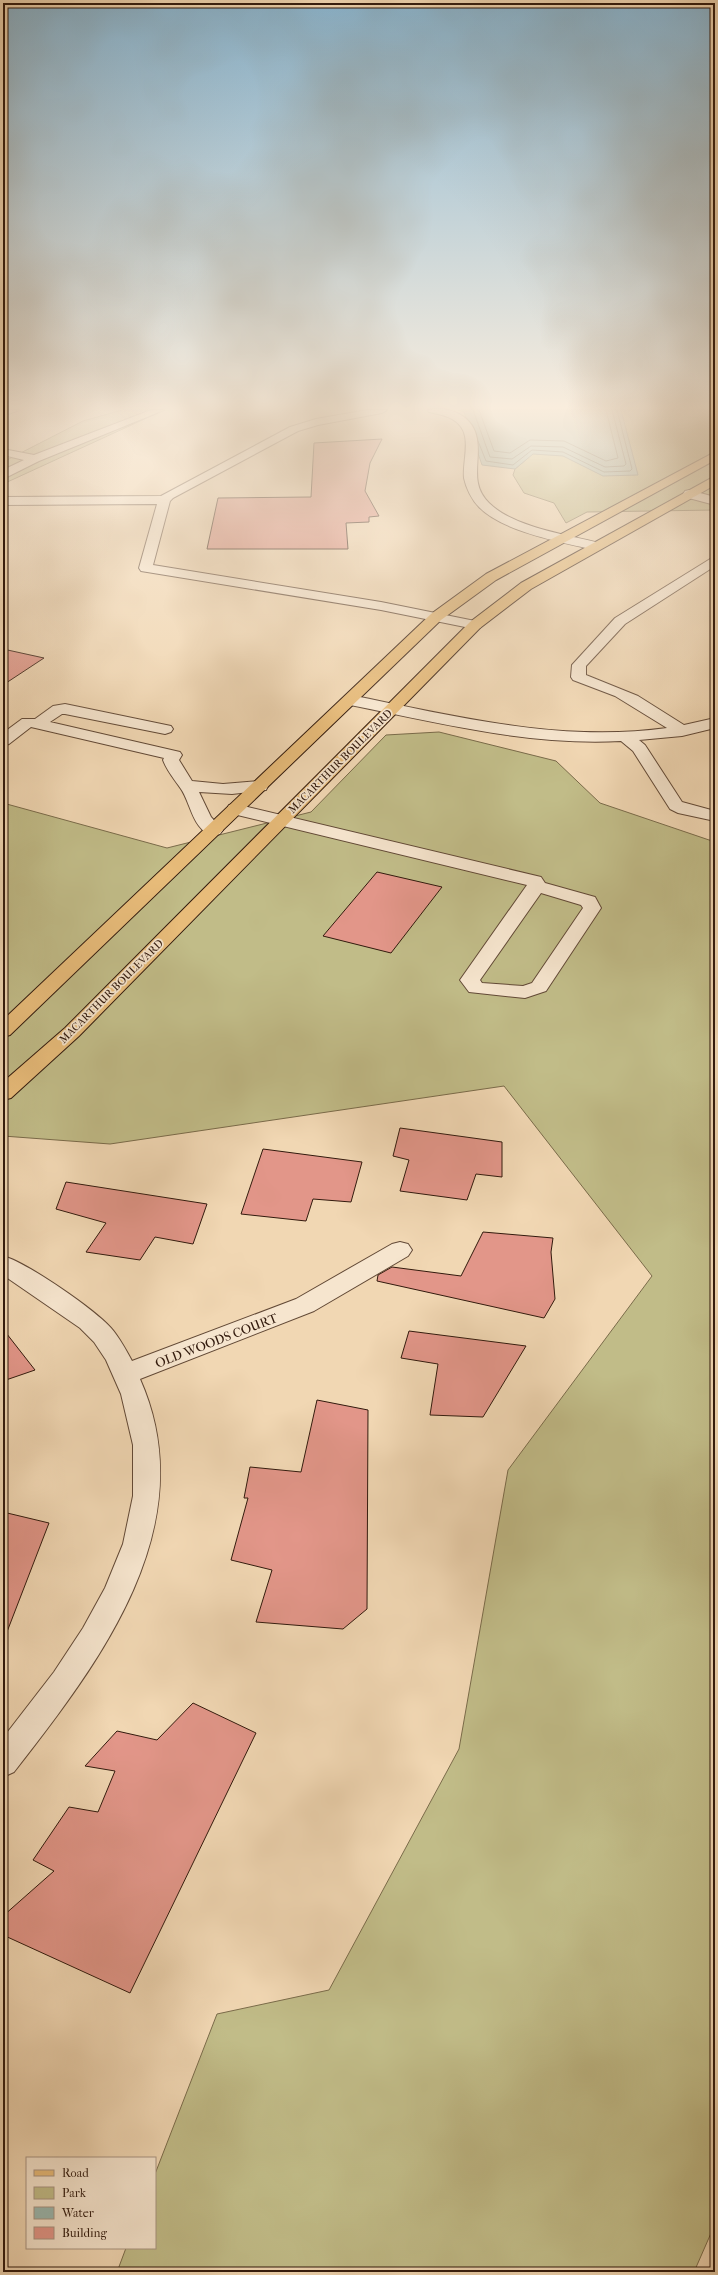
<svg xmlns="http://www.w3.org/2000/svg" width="718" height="2275" viewBox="0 0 718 2275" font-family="'IM FELL French Canon',serif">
<rect width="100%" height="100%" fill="#f1d7b3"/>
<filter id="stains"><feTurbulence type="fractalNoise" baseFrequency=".005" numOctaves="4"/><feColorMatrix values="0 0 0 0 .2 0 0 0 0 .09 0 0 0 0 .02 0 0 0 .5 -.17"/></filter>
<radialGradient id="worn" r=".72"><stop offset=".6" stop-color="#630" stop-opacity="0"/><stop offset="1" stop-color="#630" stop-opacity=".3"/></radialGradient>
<!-- green -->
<g fill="#c1bc88" stroke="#7a6b4a">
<polygon points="122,410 164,410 3,484 3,462 83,421"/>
<polygon points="498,410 715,410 715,510 587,512 566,523 554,503 524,493 513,475 515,469 527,459"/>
<polygon points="439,732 556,761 600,803 715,842 715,2224 694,2272 117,2272 126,2248 155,2248 155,2174 217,2014 329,1990 459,1749 508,1470 652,1276 504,1086 110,1144 3,1136 3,803 167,848 311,812 386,735"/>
</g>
<!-- water -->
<polygon fill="#9bb9b1" stroke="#71796f" points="458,410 621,410 638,475 603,476 563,456 533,454 515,469 482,465 464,412"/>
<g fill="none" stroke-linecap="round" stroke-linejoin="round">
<!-- shore -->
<g stroke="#666a5f" stroke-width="1">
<polyline points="473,410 490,457 512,459 531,446 563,447 605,467 624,466 626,464 612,410"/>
<polyline points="479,410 494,451 510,453 530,440 564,441 606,461 618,458 606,410"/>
<polyline points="478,441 486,461 513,465 532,450 563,452 604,472 630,471 632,469 617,410"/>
</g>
</g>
<!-- building -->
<g fill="#e29689" stroke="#321a0d">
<polygon points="382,439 370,463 365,491 379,516 369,517 369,522 346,523 348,549 207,549 218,498 311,497 314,443"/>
<polygon points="3,649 44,658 3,685"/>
<polygon points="377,872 442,887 391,953 323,936"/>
<polygon points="400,1128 502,1142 502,1177 476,1174 467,1200 400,1191 409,1160 393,1156"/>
<polygon points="263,1149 362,1162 351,1202 313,1199 306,1221 241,1214"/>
<polygon points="66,1182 207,1204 193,1244 155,1237 140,1260 86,1252 106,1223 56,1209"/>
<polygon points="483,1232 553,1238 551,1252 555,1299 544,1318 377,1281 378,1275 392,1267 461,1276"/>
<polygon points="3,1329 35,1370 3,1381"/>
<polygon points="409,1331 526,1346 483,1417 430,1415 438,1364 401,1358"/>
<polygon points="317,1400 368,1410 367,1609 343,1629 256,1622 272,1570 231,1560 248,1498 244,1498 250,1467 301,1472"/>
<polygon points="3,1512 49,1523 5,1637 3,1636"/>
<polygon points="193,1703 256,1733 130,1993 3,1935 3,1916 54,1871 33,1860 69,1807 98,1812 115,1771 85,1766 117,1731 157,1740"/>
</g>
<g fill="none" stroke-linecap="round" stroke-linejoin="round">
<defs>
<g id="minor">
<polygon points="3,410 19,410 3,416"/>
<polygon points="151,410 164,410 39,461 3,479 3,470 24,460 3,455 3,449 34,455"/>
<polygon points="367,410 387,410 382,413 318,425 298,431 173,498 170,501 153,565 381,602 480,622 482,625 480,628 475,629 381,610 141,571 139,568 157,504 3,505 3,497 161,496 290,427 316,419"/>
<path d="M428,410C449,406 473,415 477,439C481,462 469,483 489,503C513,527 567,535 600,543L601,546L600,549L595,550C562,542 503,532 479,507C472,500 466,488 464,478C462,458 475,432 452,419C445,415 437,414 429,412Z"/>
<polygon points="689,490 715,497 715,505 685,497 683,494 685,491"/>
<path d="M715,556V566L625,624L586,666V675L638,696L684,725L715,718V728L682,736L639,740L645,745L682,802L715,811V821L678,813L670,809L633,751L621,741C529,746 440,723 350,705L345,703L342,700L345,697L350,695C455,716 559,743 667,728L615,696L573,680L571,677L572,665L615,618Z"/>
<path d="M65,704L171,726L173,729L171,732L165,734L65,714H62L50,722L180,752L182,755L179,760L192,781L223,784L260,781L266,782L268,786L266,790L232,794L199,792L211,817L223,830L220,834C216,835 212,836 208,834C192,825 190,802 181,789C175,780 167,771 163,760L164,758L31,727L9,744L3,746V733L22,719H35L53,706Z"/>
<path d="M235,804L541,877L545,883L595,897L601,908L546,991L525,998L469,992L460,980L527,885L229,813L227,809L229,805ZM541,893L581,905L583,908L532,983L523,986L482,983L480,980Z"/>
<path d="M400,1242L408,1244L412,1250L408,1256L314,1311L140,1379C205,1525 100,1662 14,1772L3,1777V1738L54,1672L83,1628L105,1588L123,1544L133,1496V1445L121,1394L106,1360L94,1342L80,1328L3,1275V1256C26,1262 94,1309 111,1328C119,1337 126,1350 132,1361L296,1299L392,1244Z"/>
</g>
<g id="major">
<polygon points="715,452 715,460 496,580 441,620 10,1035 3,1037 3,1020 431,614 486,574"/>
<polygon points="715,476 715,485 531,589 480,628 79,1036 11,1098 3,1100 3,1082 65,1028 470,622 521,583"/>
</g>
</defs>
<!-- minor casing -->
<use href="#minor" stroke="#624936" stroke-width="2"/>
<!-- major casing -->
<use href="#major" stroke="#321a0d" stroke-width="2"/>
<!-- minor -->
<use href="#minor" fill="#f6e5ce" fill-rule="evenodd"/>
<!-- major -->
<use href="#major" fill="#e8bc7a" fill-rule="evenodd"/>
</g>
<!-- sky -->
<linearGradient id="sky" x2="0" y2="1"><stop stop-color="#89b6d2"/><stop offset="0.56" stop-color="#f9eddd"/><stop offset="1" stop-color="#f9eddd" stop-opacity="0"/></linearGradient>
<rect width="718" height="728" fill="url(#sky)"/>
<g text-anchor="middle" stroke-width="3.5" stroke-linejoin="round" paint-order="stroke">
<!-- far-street labels -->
<g font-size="11" fill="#321a0d" stroke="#f6e5ce">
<text transform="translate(340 761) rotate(-45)" y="4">MACARTHUR BOULEVARD</text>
<text transform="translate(111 991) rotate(-45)" y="4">MACARTHUR BOULEVARD</text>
</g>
<!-- street labels -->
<g font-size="13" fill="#321a0d" stroke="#f6e5ce">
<text transform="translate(216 1340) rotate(-21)" y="5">OLD WOODS COURT</text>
</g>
</g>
<!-- margin -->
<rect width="718" height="2275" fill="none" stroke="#f1d7b3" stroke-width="16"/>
<rect x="4" y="4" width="710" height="2267" fill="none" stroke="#321a0d" stroke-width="2"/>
<rect x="8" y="8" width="702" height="2259" fill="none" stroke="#321a0d"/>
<!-- legend -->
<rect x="26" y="2157" width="130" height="92" fill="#f6e5ce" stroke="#a89481"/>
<rect x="34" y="2170" width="20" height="6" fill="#e8bc7a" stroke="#a89481"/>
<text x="62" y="2177" font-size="12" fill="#321a0d">Road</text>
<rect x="34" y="2187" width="20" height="12" fill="#c1bc88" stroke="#a89481"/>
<text x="62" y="2197" font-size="12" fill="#321a0d">Park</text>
<rect x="34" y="2207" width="20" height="12" fill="#9bb9b1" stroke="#a89481"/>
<text x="62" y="2217" font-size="12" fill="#321a0d">Water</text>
<rect x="34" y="2227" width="20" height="12" fill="#e29689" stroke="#a89481"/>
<text x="62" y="2237" font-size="12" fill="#321a0d">Building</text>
<rect width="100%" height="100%" filter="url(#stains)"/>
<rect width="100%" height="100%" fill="url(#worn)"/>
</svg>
